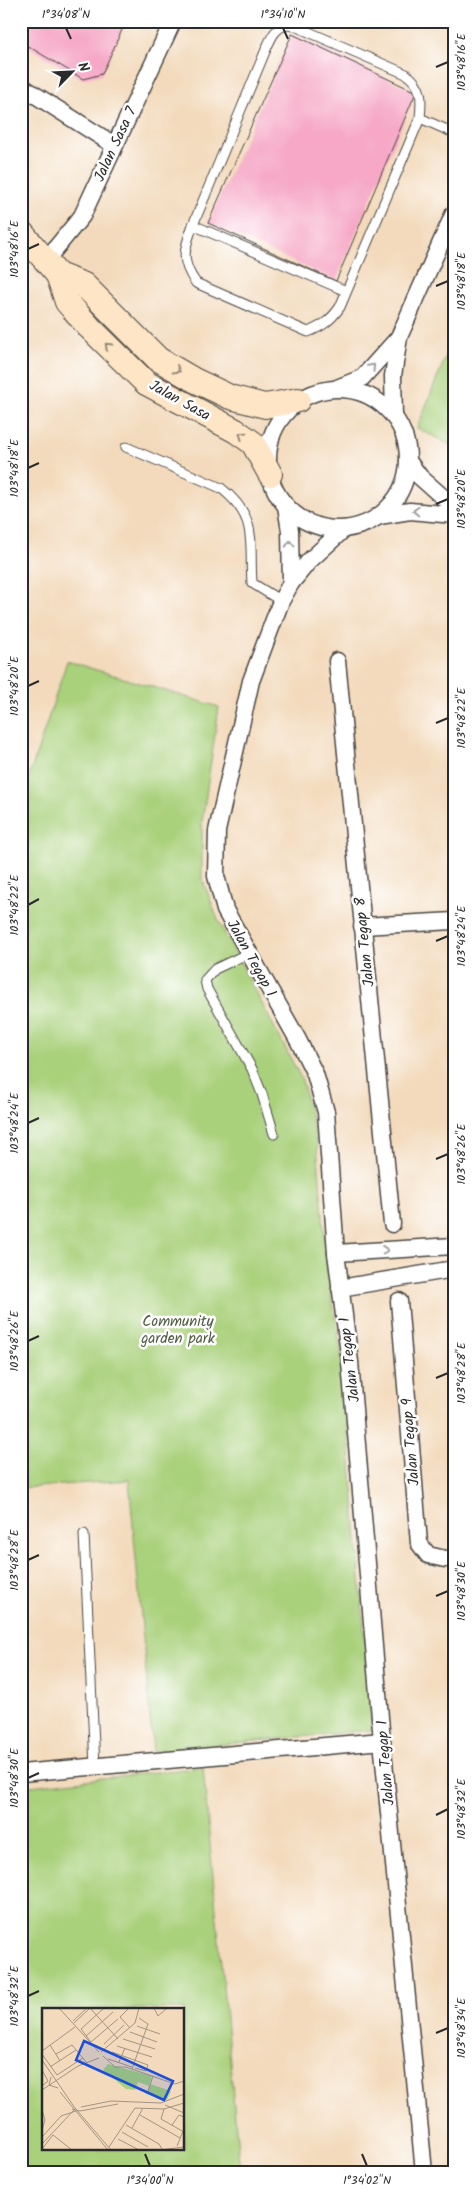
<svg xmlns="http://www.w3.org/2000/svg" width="475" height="2193" viewBox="0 0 475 2193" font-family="Kalam,sans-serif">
<rect width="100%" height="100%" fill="#fff"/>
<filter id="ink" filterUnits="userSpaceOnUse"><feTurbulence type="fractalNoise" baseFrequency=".02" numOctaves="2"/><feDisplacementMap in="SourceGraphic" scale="10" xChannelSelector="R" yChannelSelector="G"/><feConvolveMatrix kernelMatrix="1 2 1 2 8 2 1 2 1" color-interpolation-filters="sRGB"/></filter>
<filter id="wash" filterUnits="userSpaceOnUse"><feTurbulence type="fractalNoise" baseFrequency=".0096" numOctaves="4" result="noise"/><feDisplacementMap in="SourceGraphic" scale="20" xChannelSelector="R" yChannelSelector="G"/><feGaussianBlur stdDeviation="1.12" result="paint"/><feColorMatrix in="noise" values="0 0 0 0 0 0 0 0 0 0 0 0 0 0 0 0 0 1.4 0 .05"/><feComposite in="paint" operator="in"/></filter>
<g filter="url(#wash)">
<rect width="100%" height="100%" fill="#f3dabc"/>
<!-- green -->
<g fill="#a9d07a" stroke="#6a7e52" fill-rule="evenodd">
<polygon points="454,336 454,447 417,428"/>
<polygon points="67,661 219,707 202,822 202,878 218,920 302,1080 317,1145 328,1277 343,1361 372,1730 153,1751 129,1480 21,1488 21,801"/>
<path d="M203,1767L240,2172H21V1787ZM44,2009H184V2149H44Z"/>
</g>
<g id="blocks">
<!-- building -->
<g fill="#f6a8c6">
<polygon points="21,21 126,21 102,74 83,79 21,42"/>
<polygon points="292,34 416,92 336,281 208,223"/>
</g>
</g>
</g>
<g filter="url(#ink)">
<use href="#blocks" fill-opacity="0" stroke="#494541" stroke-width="1"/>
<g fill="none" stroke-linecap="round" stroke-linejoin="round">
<defs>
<g id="lane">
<path d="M287,25L295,26L406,74C423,86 422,99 420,118L340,307C331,320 323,326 308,332L196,283C180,261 184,249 193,225L267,47C272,36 275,28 287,25Z"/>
<polyline points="420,118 454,133"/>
<polyline points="193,225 346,291"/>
<path d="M126,447L221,488C259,518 249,541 252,583L281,601"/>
<polyline points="249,953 215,969 205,980 207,989 252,1069 262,1094 274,1134"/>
<polyline points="84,1534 95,1766"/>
</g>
<g id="street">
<polyline points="21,86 114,145"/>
<polyline points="46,260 82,216 173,21"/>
<polyline points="337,388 362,378 399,337"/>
<circle cx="338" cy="459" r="70"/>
<polyline points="394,416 393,376 399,337 454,213"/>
<polyline points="408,461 420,477 454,507"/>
<polyline points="286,506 290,531 291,583"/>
<polyline points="379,516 410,511 454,515"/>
<polyline points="344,529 309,561 291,583 281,601 251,681 217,831 216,876 225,910 298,1040 315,1074 326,1112 336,1253 350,1362 382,1741 424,2172"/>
<polyline points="337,661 392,1224"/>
<polyline points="362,926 454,921"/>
<polyline points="336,1253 454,1246"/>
<polyline points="340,1288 454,1269"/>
<polyline points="399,1301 419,1543 428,1555 445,1559 454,1558"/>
<polyline points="21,1773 382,1741"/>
</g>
<g id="secondary">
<polyline points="21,232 58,275 67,302 89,327 146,383 236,431 253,443 270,474"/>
<polyline points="58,275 84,285 158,359 194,380 230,397 265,406 298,400"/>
</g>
</defs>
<!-- lane casing -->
<use href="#lane" stroke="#494541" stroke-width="11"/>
<!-- street casing -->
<use href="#street" stroke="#494541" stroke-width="19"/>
<!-- secondary casing -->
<use href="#secondary" stroke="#494541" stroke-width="26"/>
<!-- lane -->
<use href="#lane" stroke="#fff" stroke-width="9"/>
<!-- street -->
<use href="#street" stroke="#fff" stroke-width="16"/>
<!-- secondary -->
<use href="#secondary" stroke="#fde5c5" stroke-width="24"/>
</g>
<!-- one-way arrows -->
<defs><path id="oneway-chevron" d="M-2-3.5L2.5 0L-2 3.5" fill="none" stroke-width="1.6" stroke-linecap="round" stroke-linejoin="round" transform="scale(1.25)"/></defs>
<g stroke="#948878">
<use href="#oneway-chevron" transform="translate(108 346) rotate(-136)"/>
<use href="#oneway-chevron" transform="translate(177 370) rotate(30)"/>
<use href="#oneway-chevron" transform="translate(242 435) rotate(-145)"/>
</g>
<g stroke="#a0a0a0">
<use href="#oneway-chevron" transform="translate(372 367) rotate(-47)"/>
<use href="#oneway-chevron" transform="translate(416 511) rotate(-178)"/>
<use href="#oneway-chevron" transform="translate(290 544) rotate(-92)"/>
<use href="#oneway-chevron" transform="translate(385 1250) rotate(-4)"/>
</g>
</g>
<!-- ticks -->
<path fill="none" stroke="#2b2b2b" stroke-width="2" d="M66,28L71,39M283,28L288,39M436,67L448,62M28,249L39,244M436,286L448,281M28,468L39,463M436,504L448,499M28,686L39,681M436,723L448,718M28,905L39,899M436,941L448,936M28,1123L39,1118M436,1159L448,1154M28,1341L39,1336M436,1378L448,1373M28,1560L39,1555M436,1596L448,1591M28,1778L39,1773M436,1815L448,1809M28,1996L39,1991M436,2033L448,2028M145,2154L150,2166M362,2154L367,2166"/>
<g text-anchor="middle" stroke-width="5" stroke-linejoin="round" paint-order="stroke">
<!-- street labels -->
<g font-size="15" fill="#2b2b2b" stroke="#fff">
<text transform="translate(115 144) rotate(-65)" y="5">Jalan Sasa 7</text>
<text transform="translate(180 400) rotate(29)" y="5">Jalan Sasa</text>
<text transform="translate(364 942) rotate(-96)" y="5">Jalan Tegap 8</text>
<text transform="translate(252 958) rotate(61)" y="5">Jalan Tegap 1</text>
<text transform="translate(349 1360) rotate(-97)" y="5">Jalan Tegap 1</text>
<text transform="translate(410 1442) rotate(-95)" y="5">Jalan Tegap 9</text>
<text transform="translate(385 1763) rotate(-95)" y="5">Jalan Tegap 1</text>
</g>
<!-- park labels -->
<g font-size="15" fill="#515d43" stroke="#fff">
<text x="178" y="1326">Community<tspan x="178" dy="17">garden park</tspan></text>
</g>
</g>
<!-- overview -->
<g transform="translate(42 2008)">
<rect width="142" height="142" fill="#f3dabc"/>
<path d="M66,56L110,68L107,78L96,74L93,82L84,81L61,62ZM108,76L129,83L125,92L105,86Z" fill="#a9d07a"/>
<path fill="none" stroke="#a39482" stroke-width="1" d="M17,0L57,44M62,0L39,21L49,34L76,11M87,0L78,9L88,20M112,0L116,8L125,0M31,13L45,0M32,15L48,0L76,31M95,18L118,26M88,24L115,34M44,28L71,4M81,31L113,41M62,36L82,17M8,37L18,53M75,38L110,49M0,43L33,19M59,44L93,15L97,0M70,44L106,57L104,63L93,60M0,46L15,67L41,50M14,46L30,37L45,55M61,48L73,59H84L133,76L142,73M66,51L90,59M0,52L33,100L69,142M77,54L83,40M8,59L34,42M90,61L106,16L97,10M0,62L6,73L0,78M9,69L7,77L16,80M0,82L36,58L57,50M18,84L66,142M105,86L111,68M123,97L142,105M39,99L69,93L119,95L142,86M30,101L38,103L76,96M122,101L119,111L142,124M0,102L3,112L0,122M98,107L138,130M84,117L117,136L120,141M130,117L137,107L142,109M90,120L101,100M80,124L106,139M0,129L19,108L34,103M76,131L97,142M0,136L33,101M135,138L141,123M67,139L93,100L122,101L142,95M0,141L11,127L30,142M117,142L142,139"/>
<path fill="#1d4ed8" fill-opacity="0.15" stroke="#1d4ed8" stroke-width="2.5" d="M42,33L131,73L122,92L34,52Z"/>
<rect width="142" height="142" fill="none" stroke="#2b2b2b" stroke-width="2.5"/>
</g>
<!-- margin -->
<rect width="475" height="2193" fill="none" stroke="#fff" stroke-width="55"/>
<!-- north arrow -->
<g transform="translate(72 72) rotate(66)" stroke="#ffffff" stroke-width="4" paint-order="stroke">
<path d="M0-4L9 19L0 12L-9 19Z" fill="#2b2b2b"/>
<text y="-8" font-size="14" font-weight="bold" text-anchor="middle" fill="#2b2b2b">N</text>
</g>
<rect x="28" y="28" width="420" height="2138" fill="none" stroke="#2b2b2b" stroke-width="2"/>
<g font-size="12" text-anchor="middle" fill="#2b2b2b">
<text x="66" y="18">1°34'08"N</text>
<text x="283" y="18">1°34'10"N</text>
<text transform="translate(461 62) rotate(-90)" y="4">103°48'16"E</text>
<text transform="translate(14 249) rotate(-90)" y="4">103°48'16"E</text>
<text transform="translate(461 281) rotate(-90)" y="4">103°48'18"E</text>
<text transform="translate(14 468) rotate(-90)" y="4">103°48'18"E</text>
<text transform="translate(461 499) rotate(-90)" y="4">103°48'20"E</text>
<text transform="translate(14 686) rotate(-90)" y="4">103°48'20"E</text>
<text transform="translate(461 718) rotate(-90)" y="4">103°48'22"E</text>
<text transform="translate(14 905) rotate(-90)" y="4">103°48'22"E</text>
<text transform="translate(461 936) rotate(-90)" y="4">103°48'24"E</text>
<text transform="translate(14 1123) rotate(-90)" y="4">103°48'24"E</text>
<text transform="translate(461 1154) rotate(-90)" y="4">103°48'26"E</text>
<text transform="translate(14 1341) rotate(-90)" y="4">103°48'26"E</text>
<text transform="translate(461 1373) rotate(-90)" y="4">103°48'28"E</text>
<text transform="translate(14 1560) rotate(-90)" y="4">103°48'28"E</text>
<text transform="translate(461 1591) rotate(-90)" y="4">103°48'30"E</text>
<text transform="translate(14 1778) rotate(-90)" y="4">103°48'30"E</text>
<text transform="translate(461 1809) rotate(-90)" y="4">103°48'32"E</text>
<text transform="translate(14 1996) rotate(-90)" y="4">103°48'32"E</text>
<text transform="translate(461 2028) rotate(-90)" y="4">103°48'34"E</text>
<text x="150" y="2184">1°34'00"N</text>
<text x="367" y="2184">1°34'02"N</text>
</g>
</svg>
